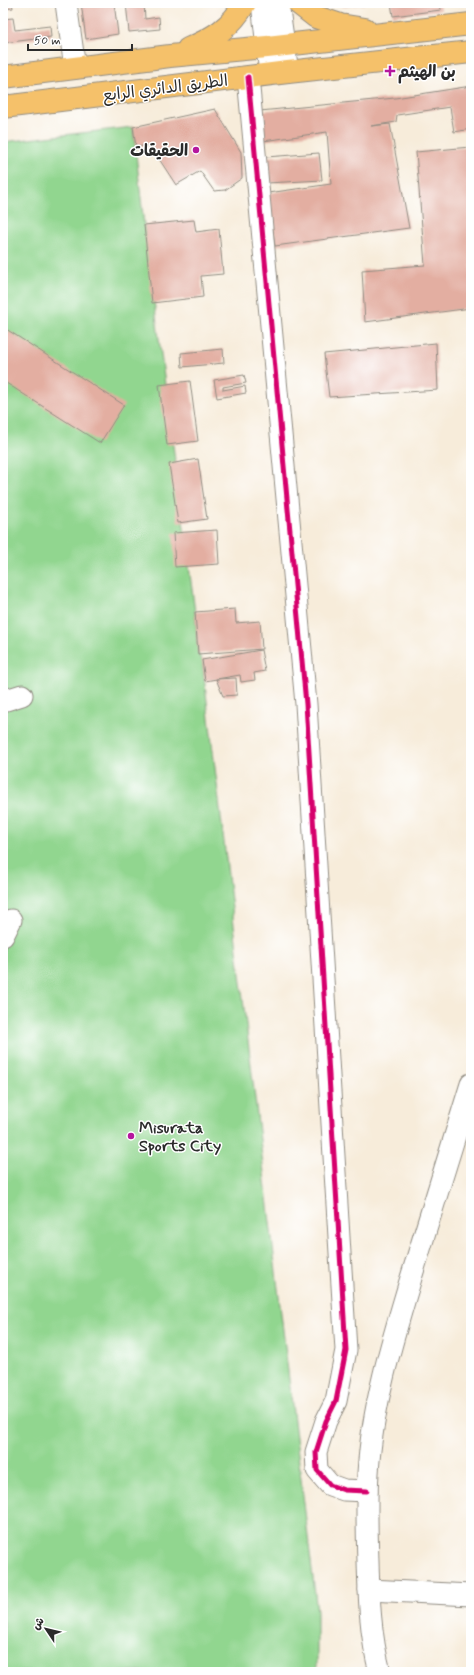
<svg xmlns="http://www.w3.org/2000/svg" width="474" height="1675" viewBox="0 0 474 1675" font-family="Mynerve,'Playpen Sans Arabic',sans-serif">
<rect width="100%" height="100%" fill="#fff"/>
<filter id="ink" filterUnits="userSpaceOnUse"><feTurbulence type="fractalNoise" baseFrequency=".025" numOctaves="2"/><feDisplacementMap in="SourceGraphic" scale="8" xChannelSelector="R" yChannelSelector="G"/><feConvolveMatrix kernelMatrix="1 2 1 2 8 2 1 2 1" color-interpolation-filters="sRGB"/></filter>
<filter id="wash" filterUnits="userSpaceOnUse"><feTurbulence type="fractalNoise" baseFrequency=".012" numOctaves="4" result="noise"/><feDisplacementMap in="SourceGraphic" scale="16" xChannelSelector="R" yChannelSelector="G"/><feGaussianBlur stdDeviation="0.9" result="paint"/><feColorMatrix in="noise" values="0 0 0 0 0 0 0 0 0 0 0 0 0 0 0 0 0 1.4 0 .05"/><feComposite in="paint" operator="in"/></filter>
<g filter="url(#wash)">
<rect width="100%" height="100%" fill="#f7ecda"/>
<!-- green -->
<polygon fill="#91d68f" stroke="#5e805d" points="133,127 144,225 195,612 198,654 202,660 317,1611 317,1672 3,1672 3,142"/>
<g id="blocks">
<!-- building -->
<g fill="#e3aea1">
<polygon points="3,3 12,3 13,8 3,9"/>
<polygon points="81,3 114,3 118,34 86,39"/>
<polygon points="126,3 144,3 145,19 159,17 160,29 129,32"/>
<polygon points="341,3 366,3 366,4 342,7"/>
<polygon points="391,3 440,3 441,10 393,16"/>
<polygon points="13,18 15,30 50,26 51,37 3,43 3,19"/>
<polygon points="471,86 471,129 454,132 450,107 397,115 396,122 371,126 390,124 409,228 275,246 268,193 331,184 327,132 263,141 260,111 395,98"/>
<polygon points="215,109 241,152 242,178 225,190 214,191 200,171 176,185 150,145 136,147 133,127"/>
<polygon points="470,147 471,308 365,322 362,270 425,265 416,152"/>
<polygon points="319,153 322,180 267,183 266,157"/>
<polygon points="194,220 196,232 219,229 223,274 201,276 203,297 152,303 144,225"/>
<polygon points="3,327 124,405 100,443 3,381"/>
<polygon points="436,343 438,390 329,397 324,354"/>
<polygon points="223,349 224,363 182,367 181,353"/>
<polygon points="244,375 246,383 223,387 223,390 245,386 246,393 217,398 214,380"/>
<polygon points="190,381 198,441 167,445 159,385"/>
<polygon points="198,459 207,519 178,523 169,464"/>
<polygon points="217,530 219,564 175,567 173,533"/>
<polygon points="235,609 236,623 260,621 262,649 198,654 195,612"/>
<polygon points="261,650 265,671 254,673 255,680 241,682 240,675 205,681 202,660"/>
<polygon points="236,678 237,695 223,696 216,679"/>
</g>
</g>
</g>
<g filter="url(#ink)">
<use href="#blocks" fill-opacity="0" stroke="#918c82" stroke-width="1"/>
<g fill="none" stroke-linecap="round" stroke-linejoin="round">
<defs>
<g id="minor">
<polyline points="66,3 75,68"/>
<polyline points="262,3 270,74"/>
<polyline points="278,3 288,72"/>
<polyline points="248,77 306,704 346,1350 336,1401 326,1421 316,1452 317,1470 330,1485 344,1490 367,1491"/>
<polyline points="3,701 22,695"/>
<polyline points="3,936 11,920"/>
<polyline points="369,1590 471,1595"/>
<path d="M380,1672C370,1635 369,1598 368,1561C367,1532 366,1502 368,1473C372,1407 392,1341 411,1278C431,1213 451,1148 471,1084"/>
</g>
<g id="major">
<polyline points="298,3 316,17 340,25 365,29"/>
<path d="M188,49C214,38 231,27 245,3"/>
<polyline points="3,77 170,56 267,47 471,24"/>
<polyline points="3,107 288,72 471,52"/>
</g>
</defs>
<!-- minor casing -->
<use href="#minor" stroke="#918c82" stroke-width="23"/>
<!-- major casing -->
<use href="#major" stroke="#918c82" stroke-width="24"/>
<!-- minor -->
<use href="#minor" stroke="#fff" stroke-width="21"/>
<!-- major -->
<use href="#major" stroke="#f5c16b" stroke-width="22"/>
<defs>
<polyline id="cycleway" points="248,77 306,704 346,1350 336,1401 326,1421 316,1452 317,1470 330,1485 344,1490 367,1491"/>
</defs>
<!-- cycleway casing -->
<use href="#cycleway" stroke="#fff" stroke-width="8"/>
<!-- cycleway -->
<use href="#cycleway" stroke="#d6006c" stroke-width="5"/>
</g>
</g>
<!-- markers -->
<g fill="#b5179e" stroke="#fff" stroke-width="1.5">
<path d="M388 65h4v4h4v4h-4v4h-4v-4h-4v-4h4z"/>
<circle cx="196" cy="150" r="4"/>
<circle cx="131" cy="1136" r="4"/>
</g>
<g text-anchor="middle" stroke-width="3" stroke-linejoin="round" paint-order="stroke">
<!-- poi labels -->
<g font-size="16" font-weight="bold" fill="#2b2b2b" stroke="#fff" text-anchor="start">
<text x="398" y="77">بن الهيثم</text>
<text x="188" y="156" text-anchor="end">الحقيقات</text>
<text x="139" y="1133">Misurata<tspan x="139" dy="18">Sports City</tspan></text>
</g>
<!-- street labels -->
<g font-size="16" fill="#2b2b2b" stroke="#fff">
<text transform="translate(165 87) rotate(-7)" y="6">الطريق الدائري الرابع</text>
</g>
</g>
<!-- margin -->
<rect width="474" height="1675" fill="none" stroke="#fff" stroke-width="16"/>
<!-- north arrow -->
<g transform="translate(46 1629) rotate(305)" stroke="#ffffff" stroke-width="3" paint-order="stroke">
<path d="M0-3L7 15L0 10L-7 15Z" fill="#2b2b2b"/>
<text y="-6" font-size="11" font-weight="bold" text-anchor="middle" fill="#2b2b2b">ش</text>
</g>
<!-- scale -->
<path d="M28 44v6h104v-6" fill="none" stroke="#2b2b2b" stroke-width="2"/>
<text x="34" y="44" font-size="12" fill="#2b2b2b" stroke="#ffffff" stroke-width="3" paint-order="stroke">50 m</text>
</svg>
